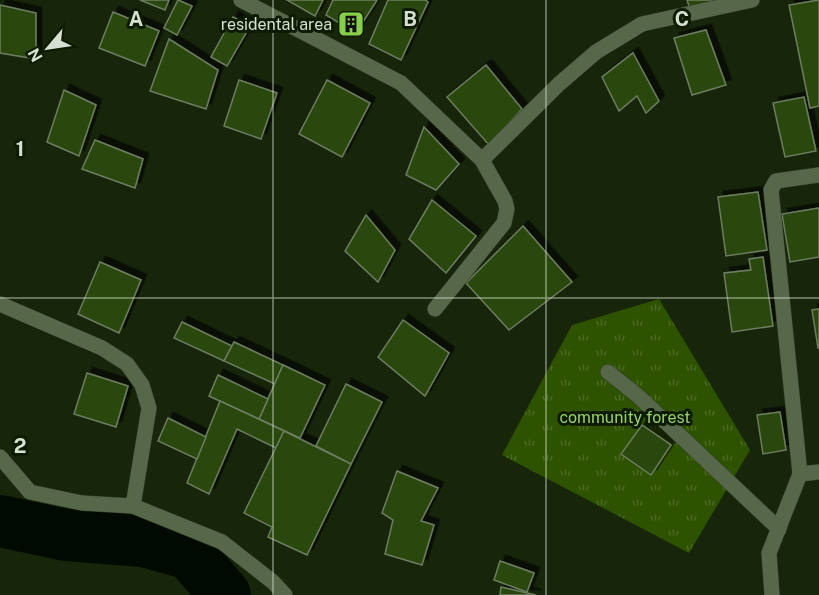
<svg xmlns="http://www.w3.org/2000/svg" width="819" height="595" viewBox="0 0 819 595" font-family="'Public Sans',sans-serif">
<defs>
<pattern id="grass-tufts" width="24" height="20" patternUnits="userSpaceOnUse" patternTransform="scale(1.5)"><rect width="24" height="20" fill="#2d5200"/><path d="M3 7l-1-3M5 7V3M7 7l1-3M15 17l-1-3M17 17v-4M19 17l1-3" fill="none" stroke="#4b6b24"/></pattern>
<filter id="shadow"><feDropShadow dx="5.5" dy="-5.5" stdDeviation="0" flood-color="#0009"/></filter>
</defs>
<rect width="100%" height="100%" fill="#17250b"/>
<!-- grass -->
<polygon fill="url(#grass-tufts)" points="659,299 750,450 689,553 502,455 572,325"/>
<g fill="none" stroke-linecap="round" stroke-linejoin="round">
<!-- river -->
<polyline stroke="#000a00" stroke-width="52" points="0,521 66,535 144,541 190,554 225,595"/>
</g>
<!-- building -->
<g fill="#2a470e" stroke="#6c7d60" stroke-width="1.5" filter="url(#shadow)">
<polygon points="140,0 169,0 165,10"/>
<polygon points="178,0 192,6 177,35 164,28"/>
<polygon points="287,0 323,0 315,16"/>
<polygon points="333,0 377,0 356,33 326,15"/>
<polygon points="388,0 425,0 428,2 401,60 369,44"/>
<polygon points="687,0 719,0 690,9"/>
<polygon points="819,0 819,106 810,108 789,5"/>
<polygon points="0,5 36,13 36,59 0,53"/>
<polygon points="113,12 159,31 145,66 99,48"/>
<polygon points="233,17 250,26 227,66 211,57"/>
<polygon points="706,30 726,85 692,95 674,38"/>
<polygon points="169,39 218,70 206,109 150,91"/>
<polygon points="633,53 659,101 646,113 637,96 619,111 602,77"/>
<polygon points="486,65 522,109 489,145 447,97"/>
<polygon points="239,80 277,93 261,139 224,126"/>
<polygon points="327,80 370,103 342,157 299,134"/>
<polygon points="64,90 96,105 79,156 47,142"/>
<polygon points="804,97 816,151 785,157 773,103"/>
<polygon points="424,127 459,164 436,190 406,175"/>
<polygon points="95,140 143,159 135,188 82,169"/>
<polygon points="758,192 767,250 726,256 718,197"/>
<polygon points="432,200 476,236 446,273 409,239"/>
<polygon points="819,208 819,257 790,262 782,214"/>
<polygon points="366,215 395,250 378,282 345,251"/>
<polygon points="523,226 572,282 509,330 466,283"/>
<polygon points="763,257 773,326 732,332 724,273 751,270 749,259"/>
<polygon points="100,262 141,280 119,333 78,314"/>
<polygon points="819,309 819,348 818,348 812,310"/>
<polygon points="403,320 449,353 425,396 378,357"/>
<polygon points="182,322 232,346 224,361 174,338"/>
<polygon points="234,342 283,365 275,384 224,361"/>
<polygon points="283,365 325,385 300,438 259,419"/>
<polygon points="87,373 128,386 116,427 74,414"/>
<polygon points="218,375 268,399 259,419 209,396"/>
<polygon points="346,384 382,402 351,464 316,446"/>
<polygon points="220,401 284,431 276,448 237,429 209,494 187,483"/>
<polygon points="780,412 786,450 763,454 757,415"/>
<polygon points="168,418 206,437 197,459 158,441"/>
<polygon points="642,425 671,445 651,475 621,454"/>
<polygon points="284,431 351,464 307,555 268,537 272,527 244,513"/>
<polygon points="397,471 438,488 421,521 434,525 422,565 385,554 393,520 382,513"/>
<polygon points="500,561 534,573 527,592 494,580"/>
<polygon points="501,587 536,595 500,595"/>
</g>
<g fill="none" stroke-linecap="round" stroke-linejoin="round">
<defs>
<polyline id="lane" points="0,304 102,348 127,364 142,385 149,408 133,506"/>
<g id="street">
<polyline points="241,0 401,83 482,160 505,201 507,209 504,223 435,309"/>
<polyline points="482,160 559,84 596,52 642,24 752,0"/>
<polyline points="608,372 638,396 779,529"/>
<polyline points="0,457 30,492 82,503 133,506 222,542 273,582 285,595"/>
<polyline points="800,474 819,472"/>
<polyline points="772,595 769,553 800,474 771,190 776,181 819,175"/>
</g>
</defs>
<!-- lane casing -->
<use href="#lane" stroke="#323f27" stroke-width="16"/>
<!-- street casing -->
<use href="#street" stroke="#323f27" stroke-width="16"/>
<!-- lane -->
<use href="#lane" stroke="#56674a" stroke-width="15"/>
<!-- street -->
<use href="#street" stroke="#56674a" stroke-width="15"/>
</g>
<!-- grid -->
<path fill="none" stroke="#d7e1d1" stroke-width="1.5" stroke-opacity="0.55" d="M273,0V595M546,0V595M0,298H819"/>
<!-- icons -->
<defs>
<symbol id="building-square" viewBox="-11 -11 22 22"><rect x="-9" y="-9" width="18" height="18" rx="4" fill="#88cf49" stroke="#0e1b03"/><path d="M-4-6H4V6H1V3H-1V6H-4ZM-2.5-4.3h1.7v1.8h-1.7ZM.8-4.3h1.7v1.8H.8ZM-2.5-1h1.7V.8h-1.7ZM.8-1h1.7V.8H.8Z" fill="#111"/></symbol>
</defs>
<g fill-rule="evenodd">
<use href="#building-square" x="336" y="9" width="30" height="30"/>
</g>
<g text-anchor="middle" stroke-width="6" stroke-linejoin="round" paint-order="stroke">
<!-- poi labels -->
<g font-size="16" fill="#d7e1d1" stroke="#0e1b03" text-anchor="end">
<text x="332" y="30">residental area</text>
</g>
<!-- park labels -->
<g font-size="16" fill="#9ad16f" stroke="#0e1b03">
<text x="625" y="423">community forest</text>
</g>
</g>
<g font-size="20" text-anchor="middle" font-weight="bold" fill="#d7e1d1" stroke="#0e1b03" stroke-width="6" stroke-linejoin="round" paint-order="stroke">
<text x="136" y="26">A</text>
<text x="410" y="26">B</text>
<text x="682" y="26">C</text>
<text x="20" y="156">1</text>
<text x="20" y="453">2</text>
</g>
<!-- north arrow -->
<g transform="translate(48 48) rotate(241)" stroke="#0e1b03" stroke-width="4.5" paint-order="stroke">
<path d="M0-4.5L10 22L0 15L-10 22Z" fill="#d7e1d1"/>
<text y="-9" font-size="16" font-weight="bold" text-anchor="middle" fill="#d7e1d1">N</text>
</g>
</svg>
